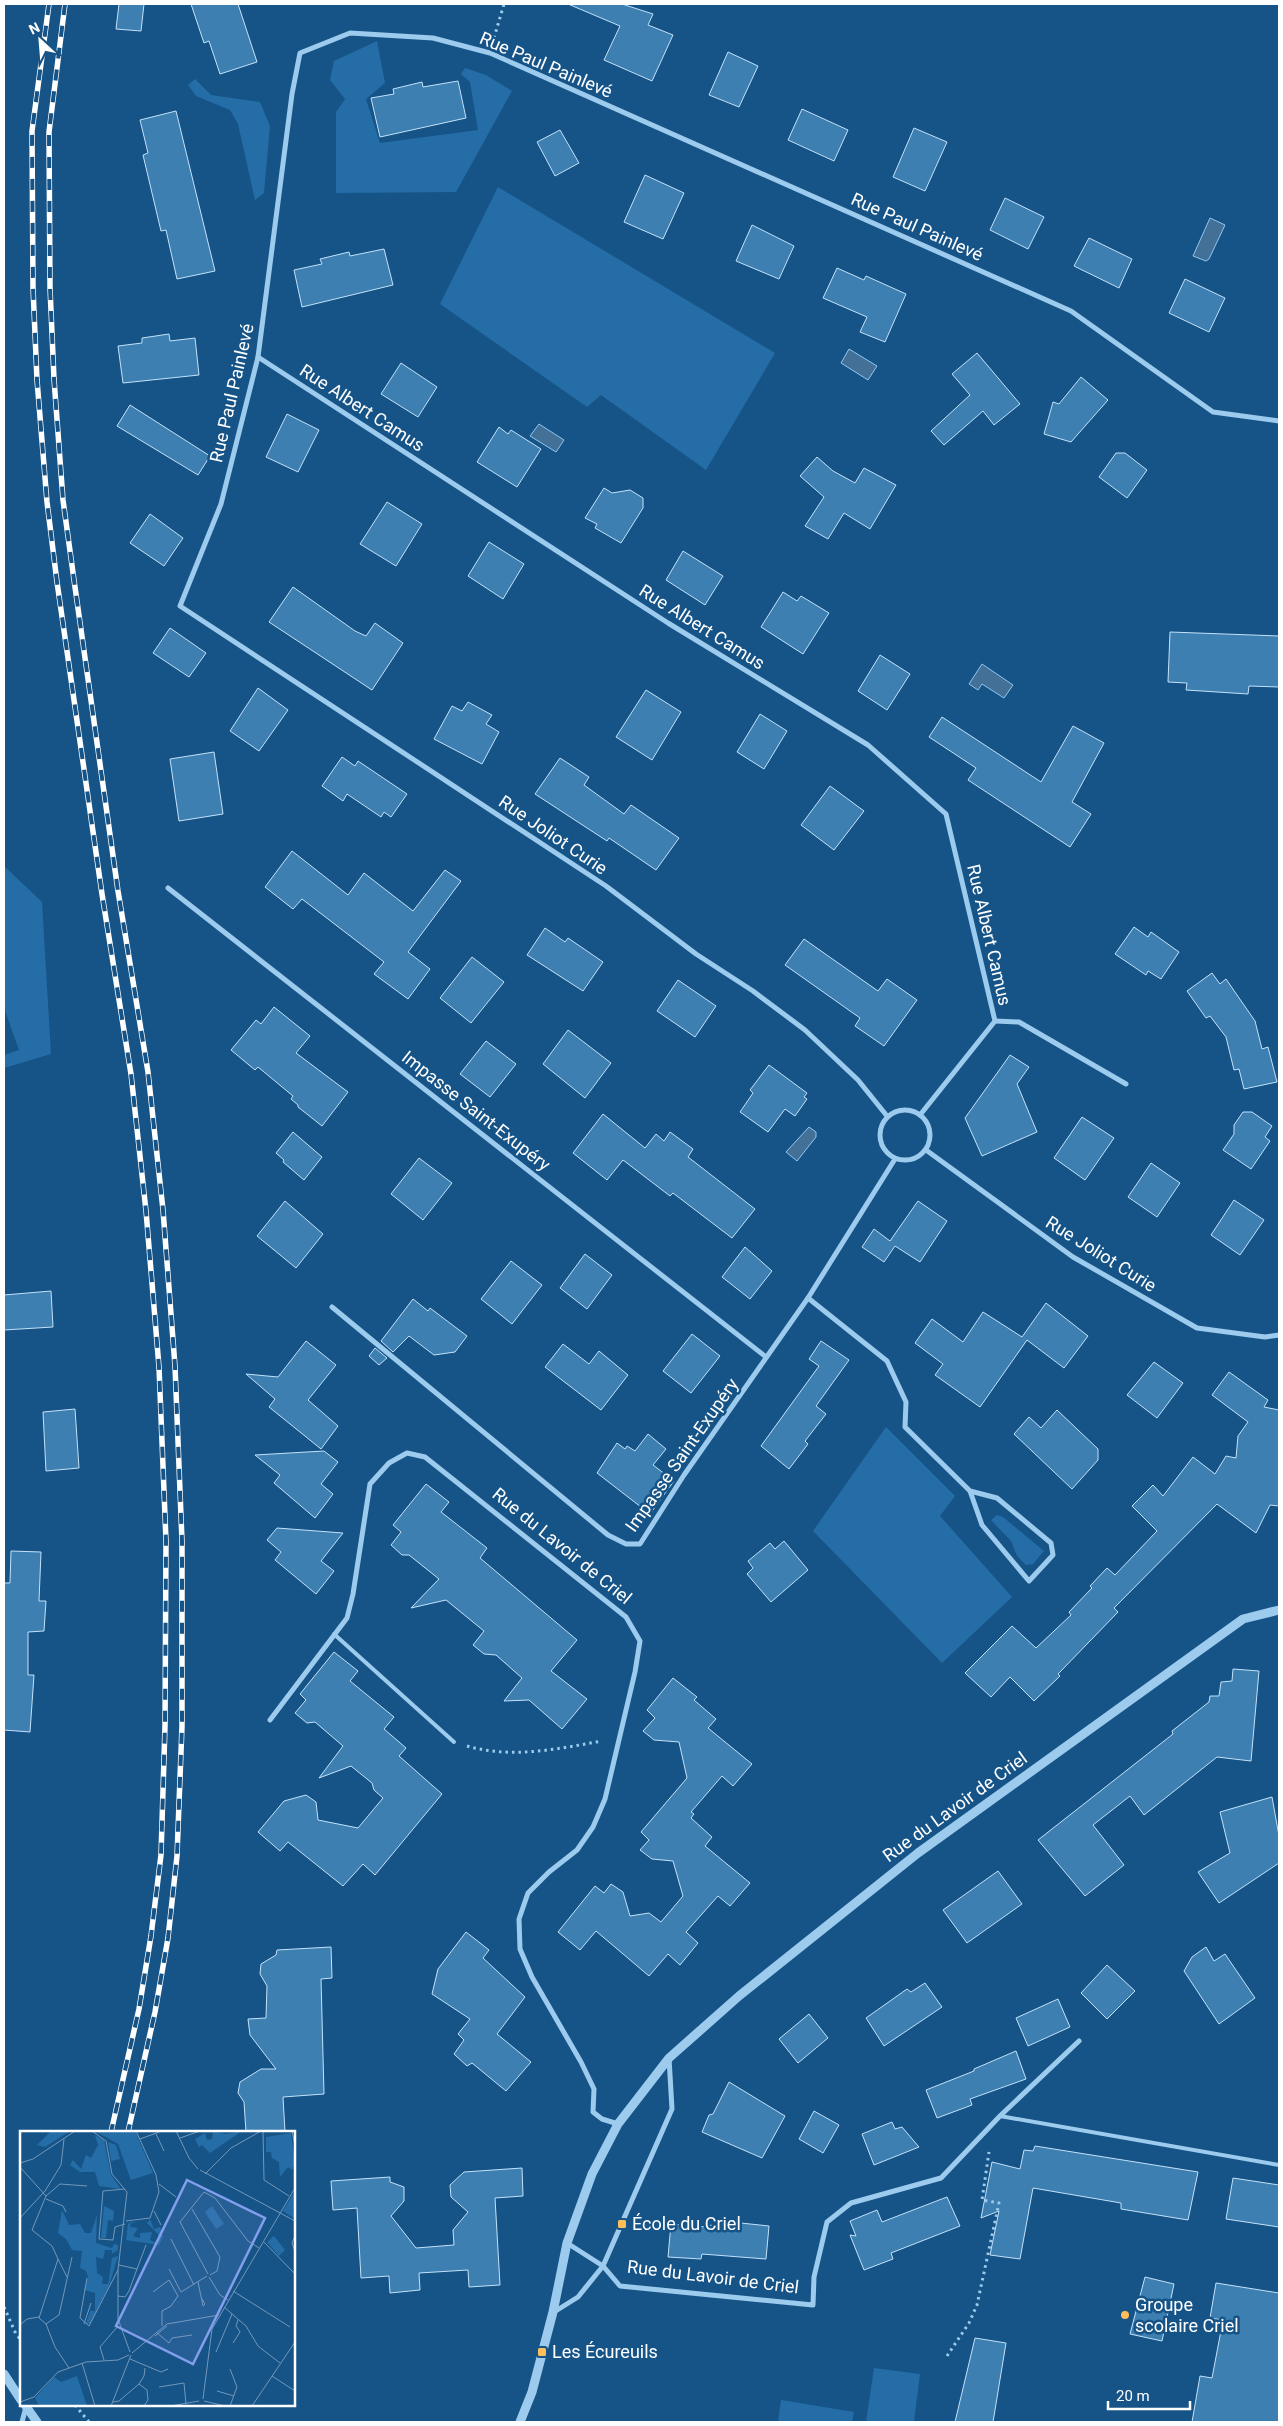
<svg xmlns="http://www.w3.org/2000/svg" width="1283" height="2426" viewBox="0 0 1283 2426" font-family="Roboto,sans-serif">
<rect width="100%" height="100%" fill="#165488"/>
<!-- green -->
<g fill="#256da6">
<polygon points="377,41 385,83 366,99 380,143 478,130 470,82 461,74 465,68 486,75 512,91 456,192 336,193 336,112 345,99 330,80 334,61"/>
<polygon points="195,79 211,95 260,102 270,126 264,193 255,200 238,124 230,110 196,96 188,85"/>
<polygon points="498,187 775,353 706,470 601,395 587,407 440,304"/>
<polygon points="4,866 42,902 51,1054 4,1068 4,1055 19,1050 4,1008"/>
<polygon points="886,1427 955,1496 940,1516 1012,1597 942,1663 813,1531"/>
<polygon points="997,1515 1003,1517 1044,1551 1033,1564 1026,1565 1017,1556 1011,1541 991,1520"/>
<polygon points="874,2368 920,2374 914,2422 866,2422"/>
<polygon points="781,2400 854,2412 852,2422 778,2422"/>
</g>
<!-- water -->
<g fill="#437097" stroke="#8fc7f1">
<polygon points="1210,218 1225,225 1209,259 1206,261 1193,256"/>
<polygon points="849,349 877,366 868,380 841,363"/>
<polygon points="539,424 564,440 556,452 530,436"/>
<polygon points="982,664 1013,685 1004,698 982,684 978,690 969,684"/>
<polygon points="809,1127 816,1132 816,1137 797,1161 786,1152"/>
</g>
<!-- building -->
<g fill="#3e7fb2" stroke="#c3e2fa">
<polygon points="119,4 144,4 141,31 116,29"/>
<polygon points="191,4 238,4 257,62 220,74 209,41 204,43"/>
<polygon points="568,4 622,4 653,14 648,25 673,35 652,81 604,60 620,26"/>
<polygon points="728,52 758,66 739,107 709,95"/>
<polygon points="458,81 466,118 380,137 371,98 394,94 393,89 422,82 423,87"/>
<polygon points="802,109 848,130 834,161 788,140"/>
<polygon points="176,111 215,271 177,279 166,230 161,231 143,155 148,153 140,120"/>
<polygon points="914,128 947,142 925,191 893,177"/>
<polygon points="560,130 579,163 555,176 537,142"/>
<polygon points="645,175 684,193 663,239 624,222"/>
<polygon points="1005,198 1044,217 1028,249 990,230"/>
<polygon points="752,225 794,246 779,279 736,261"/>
<polygon points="1089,238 1132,259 1119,288 1074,266"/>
<polygon points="384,249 393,285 302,307 294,270 322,264 320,259 349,252 350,256"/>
<polygon points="837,268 864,280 866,276 906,294 885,342 860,332 867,317 823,298"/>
<polygon points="1185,279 1225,298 1209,332 1169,313"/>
<polygon points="169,334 170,341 195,338 199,375 123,383 118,346 142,343 142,338"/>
<polygon points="977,353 1020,404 994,425 983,411 944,445 931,431 970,395 952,374"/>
<polygon points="401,363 437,387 418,417 381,394"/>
<polygon points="1081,377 1108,400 1071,442 1044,434 1053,402 1059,404"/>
<polygon points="130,405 210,456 198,475 117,426"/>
<polygon points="287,414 319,430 298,472 266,457"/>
<polygon points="499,427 508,434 511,430 541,449 517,487 477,462"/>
<polygon points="1116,453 1125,453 1147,470 1127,498 1099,477"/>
<polygon points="817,457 833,471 855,483 864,468 896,485 870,529 844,513 828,539 805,526 824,497 800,476"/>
<polygon points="604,488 612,493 630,490 643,498 643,508 621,543 595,528 597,524 585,518"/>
<polygon points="387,502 422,524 396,566 360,544"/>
<polygon points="150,514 183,538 164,566 130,543"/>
<polygon points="489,542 524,564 503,599 468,576"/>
<polygon points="683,551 723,576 705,605 666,580"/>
<polygon points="293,587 355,631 366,636 375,623 403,643 372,690 269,622"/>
<polygon points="783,592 797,601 801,596 829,613 803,654 761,627"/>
<polygon points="170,628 206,653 189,677 153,653"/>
<polygon points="1170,632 1279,636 1279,687 1249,686 1248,694 1186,690 1187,683 1168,682"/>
<polygon points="880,655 910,674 887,710 858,691"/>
<polygon points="258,688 288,710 259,751 230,731"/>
<polygon points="646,690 681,712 652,760 616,737"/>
<polygon points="468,702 492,715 486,724 499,732 482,764 434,739 452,706 462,711"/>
<polygon points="760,714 787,731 764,769 737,752"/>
<polygon points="942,717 1041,782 1073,726 1104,743 1072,802 1091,814 1070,847 968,780 976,768 929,737"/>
<polygon points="214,752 223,814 179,821 170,759"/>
<polygon points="342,757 355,766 358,761 407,794 391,817 384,812 381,817 347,794 343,801 322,786"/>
<polygon points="560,758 589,777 584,785 624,814 631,805 679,838 656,870 609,838 607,841 535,794"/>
<polygon points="830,786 864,811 834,850 801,825"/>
<polygon points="292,851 348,895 364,873 413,911 445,870 461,881 408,952 430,969 408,999 374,974 384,962 302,899 293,909 265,887"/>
<polygon points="1134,927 1148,937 1151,932 1179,952 1161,979 1148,971 1146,975 1115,954"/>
<polygon points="545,928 565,942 568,938 603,962 583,991 527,955"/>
<polygon points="804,939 878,991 887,979 917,1000 884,1046 855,1026 860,1018 785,965"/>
<polygon points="472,957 504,982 471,1023 440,998"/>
<polygon points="1212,973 1220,984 1226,979 1255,1021 1262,1049 1268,1047 1277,1082 1244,1089 1239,1069 1234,1070 1226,1037 1210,1016 1206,1018 1187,991"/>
<polygon points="678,980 716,1006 695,1037 657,1011"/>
<polygon points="274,1007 310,1036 296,1053 348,1092 322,1126 298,1107 298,1105 291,1099 293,1096 258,1067 255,1070 231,1050 256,1020 261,1024"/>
<polygon points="568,1030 611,1063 585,1098 543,1064"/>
<polygon points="486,1041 516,1064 490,1097 460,1074"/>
<polygon points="1010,1055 1029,1067 1017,1084 1037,1132 982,1156 965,1118"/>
<polygon points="769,1065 807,1093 804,1097 807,1099 795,1116 785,1109 768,1132 740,1112 753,1093 750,1090"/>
<polygon points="1243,1112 1252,1112 1272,1126 1265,1137 1270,1141 1251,1169 1223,1150 1234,1134 1234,1125"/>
<polygon points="603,1114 645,1148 656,1134 664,1141 670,1132 693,1149 688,1157 755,1209 732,1238 673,1193 670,1196 623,1160 607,1180 573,1153"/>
<polygon points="1082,1117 1114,1138 1085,1180 1054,1158"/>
<polygon points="293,1132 322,1157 304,1180 283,1162 284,1160 276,1153"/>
<polygon points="419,1158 452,1183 423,1220 391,1194"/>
<polygon points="1151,1163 1180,1183 1157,1217 1128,1197"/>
<polygon points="1234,1200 1264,1220 1240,1255 1211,1235"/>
<polygon points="285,1201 323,1234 296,1268 257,1236"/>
<polygon points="918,1201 947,1221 920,1262 895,1246 884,1262 862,1247 874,1229 890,1241"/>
<polygon points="745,1247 772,1271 750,1299 722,1277"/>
<polygon points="585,1254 612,1275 587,1309 560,1288"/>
<polygon points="511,1261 542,1285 512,1324 481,1299"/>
<polygon points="51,1291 53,1327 4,1330 4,1295"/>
<polygon points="413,1299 428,1311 430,1308 467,1336 455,1352 434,1355 409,1336 393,1352 381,1341"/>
<polygon points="1046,1303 1088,1336 1064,1368 1027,1340 980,1407 935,1375 943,1364 915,1343 932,1319 963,1342 983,1312 1022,1337"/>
<polygon points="692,1334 720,1356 691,1393 663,1371"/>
<polygon points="306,1341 336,1365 308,1400 338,1426 321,1449 269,1407 275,1399 246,1374 278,1377"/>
<polygon points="821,1341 849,1360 816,1406 826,1414 805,1441 808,1444 789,1469 761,1446 819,1366 809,1359"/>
<polygon points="563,1344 589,1364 599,1351 628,1375 601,1410 545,1367"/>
<polygon points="375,1348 387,1358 379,1365 369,1356"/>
<polygon points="1154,1362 1183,1383 1157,1418 1127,1395"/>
<polygon points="1229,1372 1268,1400 1264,1407 1279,1410 1279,1506 1270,1505 1256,1533 1217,1504 1114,1608 1118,1612 1058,1674 1060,1676 1034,1701 1010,1677 991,1697 965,1673 1012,1626 1036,1648 1071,1615 1069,1612 1092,1588 1090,1586 1107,1568 1115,1575 1157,1531 1132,1506 1153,1485 1163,1496 1193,1457 1215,1474 1226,1456 1236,1458 1238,1436 1248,1422 1212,1395"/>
<polygon points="75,1409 79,1468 46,1471 43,1412"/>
<polygon points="1057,1410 1098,1449 1098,1460 1072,1489 1014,1434 1029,1417 1041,1428"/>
<polygon points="648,1434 666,1449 653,1465 674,1481 650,1514 597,1473 617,1443 625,1449 627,1446 635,1451"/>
<polygon points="324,1451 338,1462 321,1484 333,1494 315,1518 274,1483 280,1475 255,1455"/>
<polygon points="426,1484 449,1502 441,1512 487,1548 480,1558 577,1640 551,1671 587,1699 562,1729 529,1700 504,1701 522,1678 496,1655 484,1654 473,1645 484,1631 446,1600 411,1608 439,1579 409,1555 402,1555 391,1545 401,1532 393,1525"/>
<polygon points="277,1528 343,1533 321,1561 334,1571 316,1594 275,1560 281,1552 267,1540"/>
<polygon points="784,1541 808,1570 771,1602 747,1574 753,1568 748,1561 770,1543 775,1549"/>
<polygon points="11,1551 41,1552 39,1601 46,1601 44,1631 28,1632 28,1675 34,1675 30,1732 4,1730 4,1583 10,1583"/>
<polygon points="334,1652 358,1671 350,1681 394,1717 384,1729 406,1748 399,1756 442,1794 375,1875 363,1864 343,1886 288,1842 280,1851 258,1832 284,1801 306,1795 316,1802 318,1820 358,1828 383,1798 374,1790 372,1783 351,1766 319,1778 343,1746 315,1722 307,1723 295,1713 306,1700 300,1694"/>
<polygon points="1233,1669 1259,1671 1251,1761 1217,1757 1144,1815 1130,1796 1093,1825 1124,1865 1085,1896 1038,1840 1173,1734 1172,1731 1209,1702 1210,1696 1219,1696 1221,1682 1232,1681"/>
<polygon points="673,1678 697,1697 694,1700 716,1719 708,1728 752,1764 733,1786 722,1776 691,1812 694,1814 691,1818 712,1837 705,1846 750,1883 730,1906 718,1896 686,1932 698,1943 680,1965 668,1954 649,1976 596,1931 580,1950 558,1932 595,1886 604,1893 611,1884 623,1892 630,1916 649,1913 661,1922 683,1896 673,1861 652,1859 640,1850 649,1840 641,1832 687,1778 679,1742 654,1740 643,1731 655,1718 647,1710"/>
<polygon points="1272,1797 1279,1836 1279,1863 1219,1903 1198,1872 1230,1853 1220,1812"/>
<polygon points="998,1871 1022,1904 967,1943 943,1910"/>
<polygon points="466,1932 489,1950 483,1958 525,1997 497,2034 531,2062 506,2091 472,2063 467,2066 454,2054 464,2040 458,2034 470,2019 432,1994 438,1969"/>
<polygon points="331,1947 332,1978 321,1979 324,2094 283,2097 285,2132 246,2132 244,2102 238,2093 240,2082 261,2069 276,2069 250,2035 248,2019 266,2018 267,1986 260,1974 261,1964 276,1955 277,1950"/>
<polygon points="1206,1947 1214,1961 1225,1954 1255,1998 1219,2024 1184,1971 1192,1957"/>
<polygon points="1107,1965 1135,1991 1107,2019 1081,1993"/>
<polygon points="925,1983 942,2007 884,2046 866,2018 907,1989 911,1992"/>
<polygon points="1058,1999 1070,2027 1028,2046 1016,2018"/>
<polygon points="809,2014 828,2038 798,2063 779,2039"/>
<polygon points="1016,2051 1026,2079 970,2099 972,2105 937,2118 926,2090 974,2071 974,2069"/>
<polygon points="729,2082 785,2116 762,2158 702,2132 709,2115 713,2114"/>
<polygon points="814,2111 839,2125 823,2153 799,2139"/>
<polygon points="892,2122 895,2129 902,2127 919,2147 874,2165 862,2134"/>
<polygon points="1035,2146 1198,2172 1188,2220 1121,2209 1121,2203 1033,2188 1020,2259 990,2255 999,2211 981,2218 992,2162 1020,2169 1024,2150 1033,2151"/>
<polygon points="522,2168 523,2196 495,2198 500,2285 469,2287 468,2270 419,2273 420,2290 390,2293 389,2276 361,2278 357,2208 333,2210 331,2181 390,2177 390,2182 404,2187 404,2201 391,2216 416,2248 454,2245 453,2230 468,2212 451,2197 450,2185 464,2172"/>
<polygon points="1233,2178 1279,2185 1279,2227 1226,2219"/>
<polygon points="947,2197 960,2226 891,2253 893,2259 864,2270 850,2235 856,2236 850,2221 877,2210 882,2222"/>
<polygon points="722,2221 769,2226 766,2259 702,2254 701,2259 668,2257 671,2224 707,2227 707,2225 721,2226"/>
<polygon points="1145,2277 1174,2284 1162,2341 1130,2334"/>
<polygon points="1216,2283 1279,2293 1279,2422 1192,2422 1200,2376 1212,2378 1223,2320 1210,2318"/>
<polygon points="975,2338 1006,2343 993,2422 955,2422"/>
</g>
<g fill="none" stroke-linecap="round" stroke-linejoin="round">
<!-- path -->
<g stroke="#9dcbee" stroke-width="3" stroke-dasharray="2.5 4" stroke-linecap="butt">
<polyline points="494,38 504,4"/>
<path d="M467,1746C512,1759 557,1749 602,1741"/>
<polyline points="4,2307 16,2334 21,2340"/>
<polyline points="947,2356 969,2323 977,2305 999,2203 982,2200 989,2152"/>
<polyline points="75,2405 89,2422"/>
</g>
<!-- service -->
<g stroke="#9dcbee" stroke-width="4">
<polyline points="334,1634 454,1742"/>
<polyline points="1000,2116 1279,2165"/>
</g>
<!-- minor -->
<g stroke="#9dcbee" stroke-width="5">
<polyline points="258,357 668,623 868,745 946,814 995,1021 920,1115"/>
<polyline points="168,888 766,1357"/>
<polyline points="995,1021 1019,1022 1126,1084"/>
<circle cx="905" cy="1135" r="25"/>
<polyline points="887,1116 858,1080 805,1030 753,991 696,954 606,886 180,606 221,504 258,357 292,94 300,53 350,33 433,38 490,53 1071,311 1213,412 1279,421"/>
<polyline points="926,1150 1073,1257 1197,1328 1265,1337 1279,1335"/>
<polyline points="808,1298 887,1361 906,1402 905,1427 970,1491 982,1525 1029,1581 1053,1555 1051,1543 997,1498 970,1491"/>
<polyline points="332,1307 608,1535 626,1544 640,1544 684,1475 808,1298 895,1159"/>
<polyline points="270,1720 347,1618 353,1594 370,1484 389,1463 407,1453 425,1457 626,1617 640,1641 635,1672 605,1799 593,1827 577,1850 549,1872 528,1893 519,1919 520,1949 532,1977 581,2062 594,2089 593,2112 602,2119 618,2124"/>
<polyline points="567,2243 603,2266 620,2286 813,2305 814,2277 827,2222 851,2203 941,2178 1000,2116 1079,2041"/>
<polyline points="554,2312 578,2297 603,2266 672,2109 669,2058"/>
<polyline points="22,2422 26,2407"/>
</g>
<!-- tertiary -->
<g stroke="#9dcbee" stroke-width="9">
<polyline points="4,2374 21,2400"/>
<polyline points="25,2405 37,2422"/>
<polyline points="520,2422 532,2392 553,2312 567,2243 592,2174 618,2124 669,2058 739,1996 918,1853 1243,1619 1279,1610"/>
</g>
<defs>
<g id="rail">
<polyline points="49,4 32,131 33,288 37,380 47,502 57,582 102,894 131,1074 146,1211 159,1367 166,1541 165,1726 161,1855 151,1936 139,2009 111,2132"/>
<polyline points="65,4 49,132 50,288 54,379 63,500 74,580 118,891 148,1072 163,1210 175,1366 182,1541 182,1726 177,1856 168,1938 155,2012 128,2132"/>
</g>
</defs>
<!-- rail casing -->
<use href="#rail" stroke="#fff" stroke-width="5.5"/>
<!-- rail -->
<use href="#rail" stroke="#165488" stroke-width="4" stroke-dasharray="11" stroke-linecap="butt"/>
</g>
<!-- markers -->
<g fill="#ffbe5a" stroke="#165488" stroke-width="2">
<rect x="617" y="2219" width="10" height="10" rx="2.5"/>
<circle cx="1125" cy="2315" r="5"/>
<rect x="537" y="2347" width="10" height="10" rx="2.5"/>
</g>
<g text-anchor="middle" stroke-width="5" stroke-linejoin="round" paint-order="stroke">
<!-- street labels -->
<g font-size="18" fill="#fff" stroke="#165488">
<text transform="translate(546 65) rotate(23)" y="6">Rue Paul Painlevé</text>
<text transform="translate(917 227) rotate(24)" y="6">Rue Paul Painlevé</text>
<text transform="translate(232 393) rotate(-77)" y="6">Rue Paul Painlevé</text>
<text transform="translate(362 408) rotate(33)" y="6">Rue Albert Camus</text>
<text transform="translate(702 627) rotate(32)" y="6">Rue Albert Camus</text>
<text transform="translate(553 835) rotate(34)" y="6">Rue Joliot Curie</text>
<text transform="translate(989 935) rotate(77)" y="6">Rue Albert Camus</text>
<text transform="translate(476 1111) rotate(38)" y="6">Impasse Saint-Exupéry</text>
<text transform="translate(1101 1254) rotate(32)" y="6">Rue Joliot Curie</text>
<text transform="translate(682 1455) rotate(-55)" y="6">Impasse Saint-Exupéry</text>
<text transform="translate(562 1546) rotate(39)" y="6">Rue du Lavoir de Criel</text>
<text transform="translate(955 1807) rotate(-36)" y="6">Rue du Lavoir de Criel</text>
<text transform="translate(713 2277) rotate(7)" y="6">Rue du Lavoir de Criel</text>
</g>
<!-- poi labels -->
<g font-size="18" fill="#fff" stroke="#165488" text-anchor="start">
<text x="632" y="2230">École du Criel</text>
<text x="1135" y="2311">Groupe<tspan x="1135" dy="21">scolaire Criel</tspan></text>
<text x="552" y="2358">Les Écureuils</text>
</g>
</g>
<!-- overview -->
<g transform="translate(20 2131)">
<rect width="275" height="275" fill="#165488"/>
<path d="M31,0H50L25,16L17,14ZM75,0H115L133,42L111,49L98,13ZM193,0L206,3L222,0L190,22L182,14L179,16L175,8L185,2L187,9L192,8ZM271,2L275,34L272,39L268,36L260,46L259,31L252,27L251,21H246V6ZM75,4L84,9L91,44L101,58L79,55L75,41H60L50,34L53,29L61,38L66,24L71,27L78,14ZM88,11L96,14L100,28L91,30ZM273,63L275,65V88L263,80ZM84,75L94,80L93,90L88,89L86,107H81ZM192,75L204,93L196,98L185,81ZM42,79L49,94L60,93L65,102H71L77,84L76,112L92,117L94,113L98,114V119L92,123V119H85L83,128L76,126L77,142L83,146L82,153H88L92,127L98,125L89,155L70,193H66L70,180H75V162L64,159L68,146L66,140L60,137L62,120L52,119L46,108L38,102ZM130,88L134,98L140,96L143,105L139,114L106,109L108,93L111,91H118L111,92L110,96L118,97L113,105L120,107V102L132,101L130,109L138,113V103L127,92ZM254,105L265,119L259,125L247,111ZM57,245L67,275H19L15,267L34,246L41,251Z" fill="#256da6"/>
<path fill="none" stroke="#7398b8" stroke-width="1" d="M72,0L86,10L92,43L107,61L98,139V188L110,221M156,0L169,27L178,38M243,0L244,49L269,65M272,0L275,15M136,3L144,20M160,7L180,0M120,8L142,0M0,32L13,28L55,0M0,36L26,65L40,53L67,55M180,39L275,90M185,43L211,17L241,0M139,53L156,66M26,65L12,99L32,115L38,128L19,187L26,193L35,216L49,237M26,68L43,75L46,81M172,78L200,126L197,140L190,144M134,80L141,94M0,87L25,60L41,34L44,8M106,90L130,87L139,61L136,44L116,0M105,93L95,96L93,109L79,108L83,60L105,58M275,105L272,112L275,121M151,108L174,154M243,110L275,143M38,128L47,146M117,138L126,114M149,138L161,161L187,145M188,143L160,91L184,61L195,67L228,110L239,117M189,146L200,164L208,169M67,147L60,187L69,195L98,139M178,151L183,175L185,173L182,168M213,160L270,196M133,161L149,149L158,165L151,175L142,180V195M98,165L105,166L109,160L117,138L99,134M204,176L226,195L238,215L260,232M26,193L39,184L52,126M64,193L71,172M0,194L7,188L19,186M136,201L149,212L152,207L172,204M135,205L147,195M213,212L220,201L216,195L218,189M196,221L212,183M112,222L147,193L199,184M110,228L141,241L148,238M84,229L80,216L98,195M62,232L75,275M210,238L217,256L210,275M252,245L275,260M119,253L127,259L128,269L124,275M139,256L164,252L166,273M197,260L214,265M183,268L192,198L275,57M184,270L205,275M0,271L14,266L38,241L66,231L98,229L109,224M93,271L99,270L119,253L124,245L125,237M91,275L111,224M151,275L179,270M232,275L275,211"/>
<path fill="#839eea" fill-opacity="0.15" stroke="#839eea" stroke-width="2.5" d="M167,49L245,87L173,233L96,195Z"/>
<rect width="275" height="275" fill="none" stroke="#fff" stroke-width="2.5"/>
</g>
<!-- border -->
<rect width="1283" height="2426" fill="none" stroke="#ffffff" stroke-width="10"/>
<!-- north arrow -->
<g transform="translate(40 40) rotate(334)" stroke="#165488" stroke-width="4" paint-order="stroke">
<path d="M0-4L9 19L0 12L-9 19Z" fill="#ffffff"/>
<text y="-8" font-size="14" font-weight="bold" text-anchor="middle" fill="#ffffff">N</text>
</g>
<!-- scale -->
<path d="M1108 2401v8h82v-8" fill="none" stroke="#ffffff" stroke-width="2.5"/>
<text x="1116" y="2401" font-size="15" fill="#ffffff" stroke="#165488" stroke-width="4" paint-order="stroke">20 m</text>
</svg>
